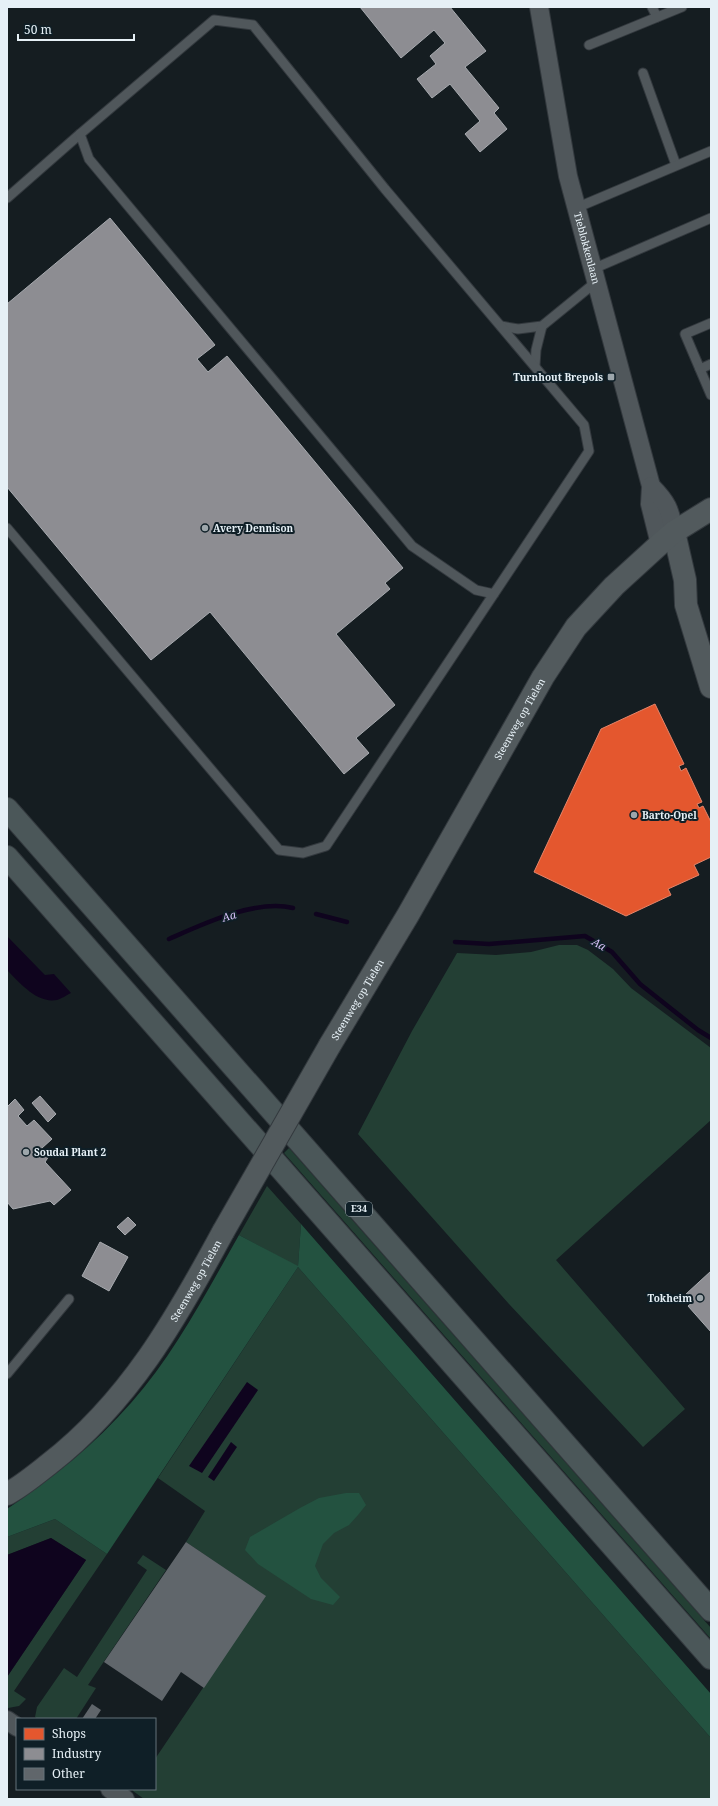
<svg xmlns="http://www.w3.org/2000/svg" width="718" height="1806" viewBox="0 0 718 1806" font-family="'Noto Serif',serif">
<rect width="100%" height="100%" fill="#151d21"/>
<!-- green -->
<g fill="#233f34">
<polygon points="559,945 577,945 588,950 613,969 631,988 711,1048 711,1120 556,1260 685,1409 643,1447 509,1304 358,1134 412,1031 457,953 496,955 531,952"/>
<polygon points="289,1148 711,1628 711,1639 284,1153"/>
<polygon points="267,1186 301,1224 298,1267 711,1738 711,1799 144,1799 133,1791 134,1789 155,1789 155,1759 265,1596 186,1542 205,1511 158,1478 298,1267 239,1235"/>
<polygon points="55,1519 107,1554 14,1691 26,1699 19,1706 8,1708 7,1677 86,1560 51,1538 7,1555 7,1537"/>
<polygon points="143,1555 166,1570 88,1685 96,1688 76,1719 38,1719 35,1717 37,1707 64,1668 77,1677 147,1570 137,1563"/>
</g>
<!-- forest -->
<g fill="#235240">
<path d="M301,1224L711,1694V1738L298,1267L107,1554L55,1519L7,1537V1509C52,1479 95,1444 131,1403C175,1353 206,1293 239,1235L298,1266Z"/>
<polygon points="346,1493 359,1493 366,1505 358,1515 349,1525 334,1533 323,1544 315,1566 321,1578 340,1597 333,1605 311,1599 258,1564 245,1550 250,1537 300,1508 319,1498"/>
</g>
<!-- water -->
<g fill="#0f041e">
<path d="M7,936L41,971L45,975L54,974L71,993C67,995 61,999 57,1000C37,1004 19,982 7,970Z"/>
<polygon points="247,1382 258,1390 202,1473 189,1466"/>
<polygon points="231,1442 237,1447 214,1481 208,1477"/>
<polygon points="51,1538 86,1560 7,1677 7,1555"/>
</g>
<!-- shops -->
<polygon fill="#e4572e" stroke="#e5856a" points="655,704 684,764 679,766 681,771 686,768 702,802 697,804 699,808 703,806 711,822 711,857 694,865 699,875 668,889 671,895 626,916 534,872 601,729"/>
<!-- industry -->
<g fill="#8d8d92" stroke="#a8abb0">
<polygon points="360,7 450,7 486,51 465,67 499,108 494,113 507,129 480,152 465,134 480,121 450,84 432,98 417,79 436,64 430,56 445,43 434,30 401,58"/>
<polygon points="110,218 215,345 197,359 208,372 227,356 403,568 385,583 390,589 336,634 395,705 356,738 369,753 344,774 210,612 151,660 7,487 7,304"/>
<polygon points="40,1096 56,1114 48,1122 32,1103"/>
<polygon points="15,1099 24,1110 18,1116 27,1126 34,1120 52,1139 42,1148 49,1156 45,1162 71,1190 54,1205 50,1201 13,1209 7,1202 7,1105 8,1106"/>
<polygon points="128,1217 136,1225 125,1235 117,1227"/>
<polygon points="100,1242 128,1257 109,1291 82,1276"/>
<polygon points="711,1271 711,1332 688,1306 693,1302 686,1294"/>
</g>
<g fill="none" stroke-linecap="round" stroke-linejoin="round">
<!-- stream -->
<g stroke="#0f041e" stroke-width="4.5">
<polyline points="316,914 347,922"/>
<path d="M169,939C203,924 255,899 293,908"/>
<polyline points="455,942 489,944 585,936 612,952 640,984 698,1030 711,1038"/>
</g>
</g>
<!-- building -->
<g fill="#60666b">
<polygon points="186,1542 266,1596 204,1688 181,1672 162,1701 104,1662"/>
<polygon points="92,1704 101,1710 95,1719 82,1719"/>
</g>
<g fill="none" stroke-linecap="round" stroke-linejoin="round">
<defs>
<g id="lane">
<polyline points="652,7 657,17"/>
<polyline points="589,45 682,7"/>
<polyline points="643,73 676,165"/>
<polyline points="7,198 80,134"/>
<polyline points="576,208 711,151"/>
<polyline points="593,269 711,218"/>
<polyline points="711,323 685,334 711,395"/>
<polyline points="501,326 518,329 542,326 596,282"/>
<polyline points="535,366 536,350 542,326"/>
<polyline points="700,369 711,364"/>
<polyline points="7,528 279,850 303,853 326,846 589,451 584,425 385,189 253,25 214,20 80,134 89,159 412,546 476,590 494,594"/>
<polyline points="7,1374 69,1299"/>
</g>
<g id="street">
<path id="s1" d="M539,7L568,176L651,486L650,504L660,544"/>
<path d="M651,486C667,502 670,509 674,532"/>
<polyline points="7,1720 17,1727"/>
<polyline points="110,1789 125,1799"/>
</g>
<g id="secondary">
<polyline points="674,532 685,580 686,605 711,687"/>
<path id="s2" d="M330,1045L408,915L543,677L576,627L614,586L660,544L674,532L711,509"/>
<path id="s3" d="M7,1494C22,1486 35,1475 49,1464C129,1402 176,1319 223,1232"/>
</g>
<g id="highway">
<polyline points="7,809 711,1610"/>
<polyline points="7,857 711,1658"/>
</g>
</defs>
<!-- lane casing -->
<use href="#lane" stroke="#33393e" stroke-width="11"/>
<!-- street casing -->
<use href="#street" stroke="#33393e" stroke-width="20"/>
<!-- secondary casing -->
<use href="#secondary" stroke="#33393e" stroke-width="24"/>
<!-- highway casing -->
<use href="#highway" stroke="#33393e" stroke-width="24"/>
<!-- lane -->
<use href="#lane" stroke="#50575b" stroke-width="9"/>
<!-- street -->
<use href="#street" stroke="#50575b" stroke-width="18"/>
<!-- secondary -->
<use href="#secondary" stroke="#525a5d" stroke-width="22"/>
<!-- highway -->
<use href="#highway" stroke="#4b5759" stroke-width="22"/>
<defs>
<polyline id="secondary-bridge" points="223,1232 330,1045"/>
</defs>
<!-- secondary-bridge casing -->
<use href="#secondary-bridge" stroke="#33393e" stroke-width="24" stroke-linecap="butt"/>
<!-- secondary-bridge -->
<use href="#secondary-bridge" stroke="#525a5d" stroke-width="22"/>
</g>
<!-- markers -->
<g fill="#9da6ab" stroke="#0f1f27" stroke-width="1.5">
<rect x="607" y="373" width="8" height="8" rx="2"/>
<circle cx="205" cy="528" r="4"/>
<circle cx="634" cy="815" r="4"/>
<circle cx="26" cy="1152" r="4"/>
<circle cx="700" cy="1298" r="4"/>
</g>
<g text-anchor="middle" stroke-width="4" stroke-linejoin="round" paint-order="stroke">
<!-- shield labels -->
<rect fill="#0f1f27" stroke="#a6b1b8" stroke-width="1" x="346" y="1202" width="26" height="14" rx="3"/>
<g font-size="9" font-weight="bold" fill="#e6f0f6">
<text x="359" y="1212">E34</text>
</g>
<!-- street labels -->
<g font-size="10" fill="#e6f0f6" stroke="#0f1f27">
<text dy="4" stroke="none"><textPath href="#s1" startOffset="246">Tieblokkenlaan</textPath></text>
<text dy="4" stroke="none"><textPath href="#s2" startOffset="377">Steenweg op Tielen</textPath></text>
<text dy="4" stroke="none"><textPath href="#s2" startOffset="53">Steenweg op Tielen</textPath></text>
<text dy="4" stroke="none"><textPath href="#s3" startOffset="288">Steenweg op Tielen</textPath></text>
</g>
<!-- poi labels -->
<g font-size="10" font-weight="bold" fill="#e6f0f6" stroke="#0f1f27" text-anchor="start">
<text x="603" y="381" text-anchor="end">Turnhout Brepols</text>
<text x="213" y="532">Avery Dennison</text>
<text x="642" y="819">Barto-Opel</text>
<text x="34" y="1156">Soudal Plant 2</text>
<text x="692" y="1302" text-anchor="end">Tokheim</text>
</g>
<!-- water labels -->
<g font-size="11" font-style="italic" fill="#d5c0f6" stroke="#0f1f27">
<text transform="translate(229 916) rotate(-16)" y="4">Aa</text>
<text transform="translate(599 944) rotate(30)" y="4">Aa</text>
</g>
</g>
<!-- border -->
<rect width="718" height="1806" fill="none" stroke="#e6f0f6" stroke-width="16"/>
<!-- legend -->
<rect x="16" y="1718" width="140" height="72" fill="#0f1f27" stroke="#65737a"/>
<rect x="24" y="1728" width="20" height="12" fill="#e4572e" stroke="#65737a"/>
<text x="52" y="1738" font-size="12" fill="#e6f0f6">Shops</text>
<rect x="24" y="1748" width="20" height="12" fill="#8d8d92" stroke="#65737a"/>
<text x="52" y="1758" font-size="12" fill="#e6f0f6">Industry</text>
<rect x="24" y="1768" width="20" height="12" fill="#60666b" stroke="#65737a"/>
<text x="52" y="1778" font-size="12" fill="#e6f0f6">Other</text>
<!-- scale -->
<path d="M18 34v6h116v-6" fill="none" stroke="#e6f0f6" stroke-width="2"/>
<text x="24" y="34" font-size="12" fill="#e6f0f6" stroke="#0f1f27" stroke-width="3" paint-order="stroke">50 m</text>
</svg>
